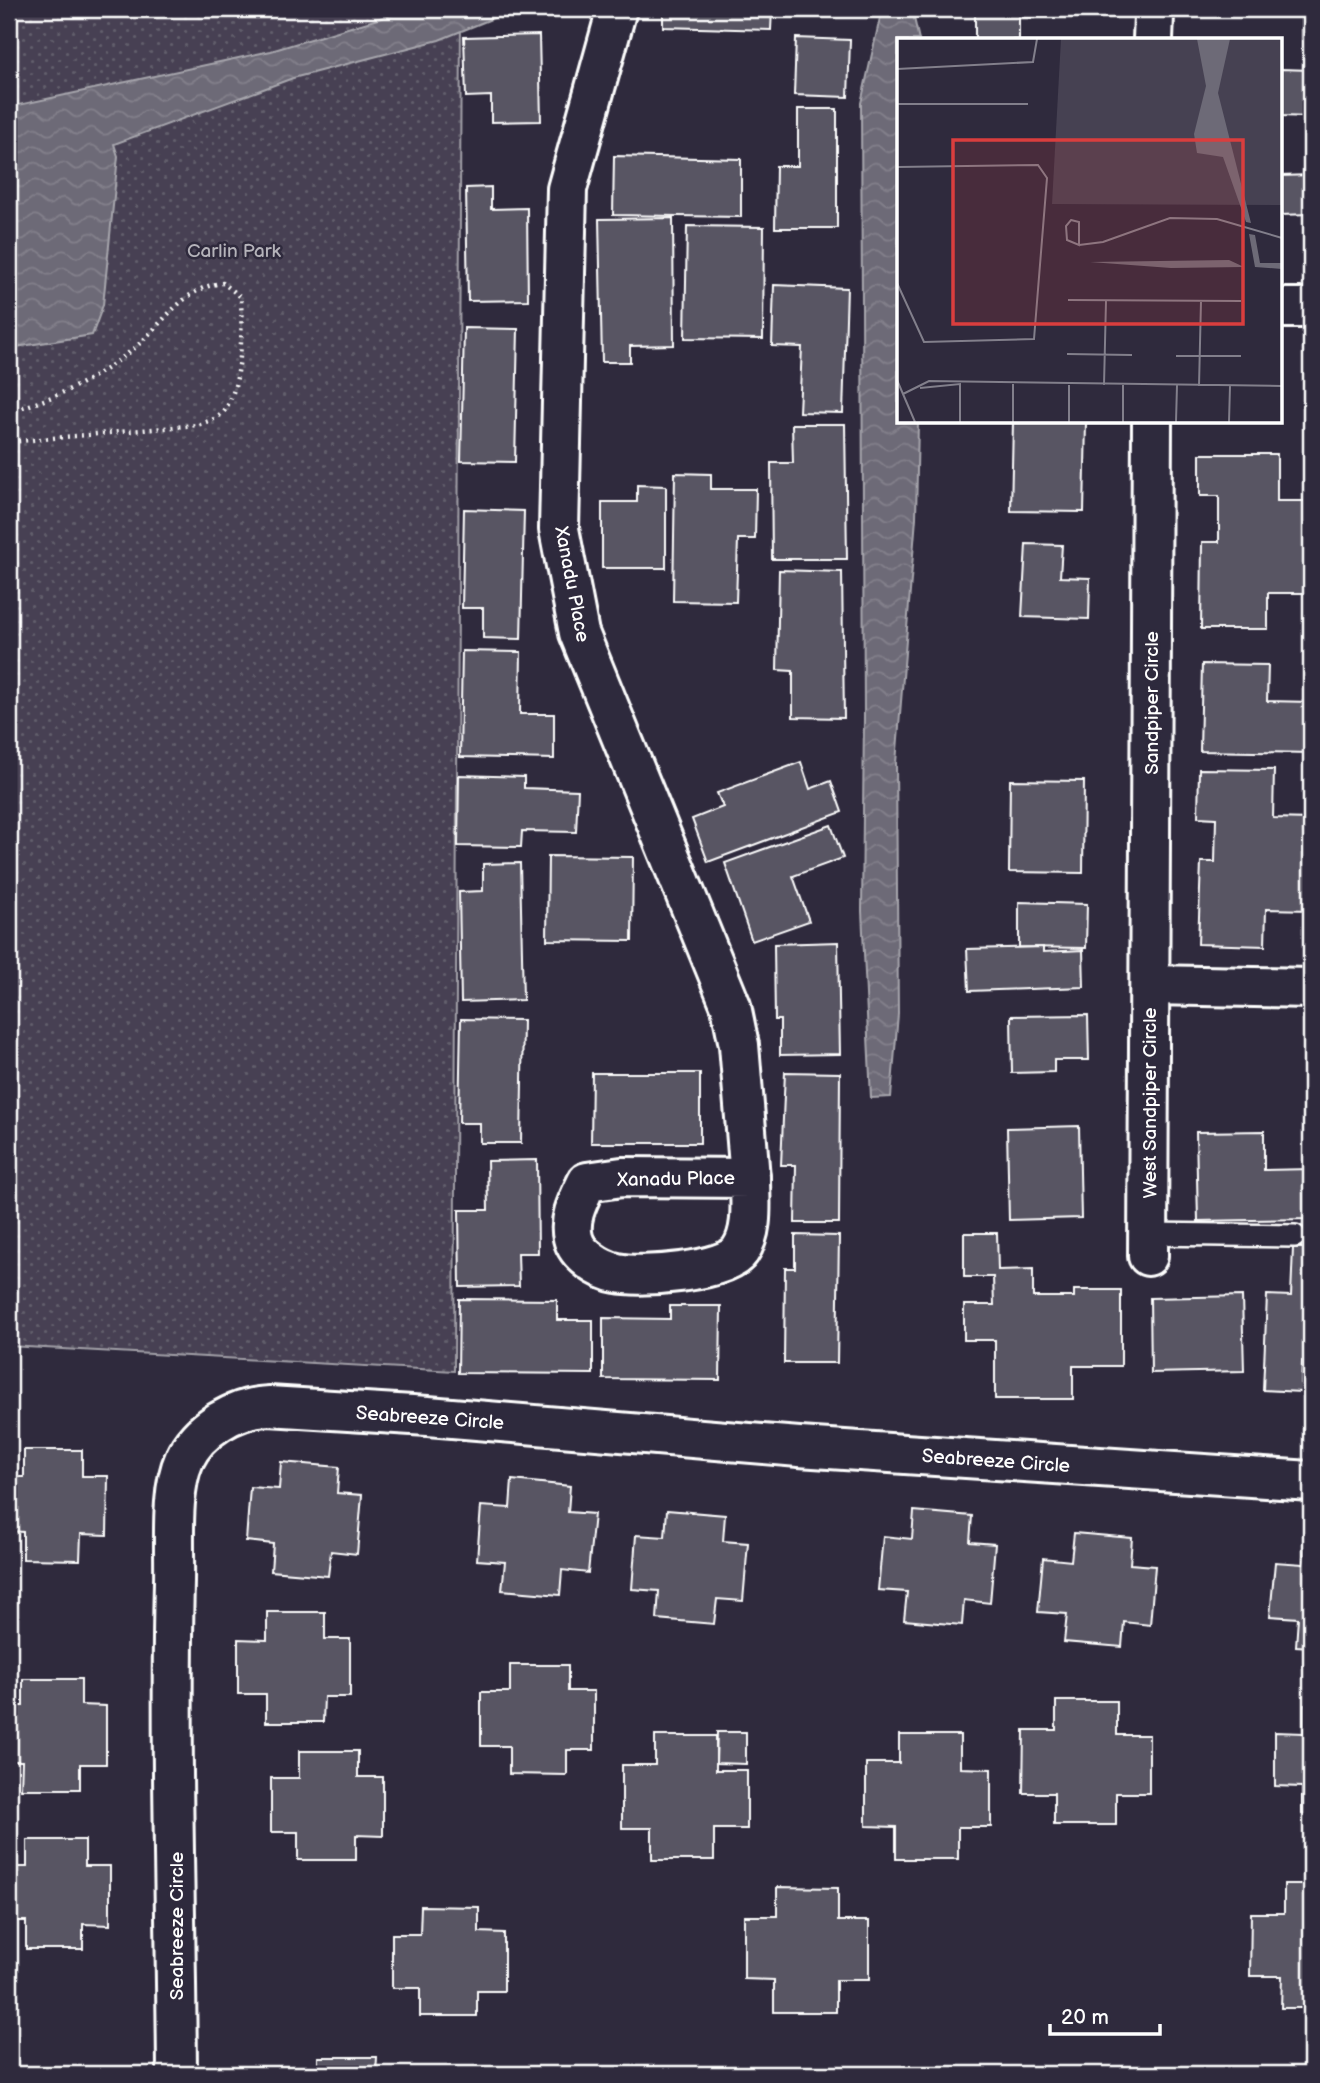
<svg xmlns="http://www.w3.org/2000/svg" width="1320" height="2083" viewBox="0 0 1320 2083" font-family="'Balsamiq Sans',sans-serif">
<defs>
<pattern id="park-dots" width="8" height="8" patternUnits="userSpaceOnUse" patternTransform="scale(1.75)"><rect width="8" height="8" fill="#464152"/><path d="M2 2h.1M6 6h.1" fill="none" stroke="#625e6c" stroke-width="1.8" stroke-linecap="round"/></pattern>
<pattern id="water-waves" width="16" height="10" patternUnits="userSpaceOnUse" patternTransform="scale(1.75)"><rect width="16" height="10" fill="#6d6a77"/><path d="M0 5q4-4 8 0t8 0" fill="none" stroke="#83808b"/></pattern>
</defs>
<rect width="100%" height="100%" fill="#2f2a3d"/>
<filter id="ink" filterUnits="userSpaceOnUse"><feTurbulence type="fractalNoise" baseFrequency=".0143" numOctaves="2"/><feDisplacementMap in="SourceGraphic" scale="14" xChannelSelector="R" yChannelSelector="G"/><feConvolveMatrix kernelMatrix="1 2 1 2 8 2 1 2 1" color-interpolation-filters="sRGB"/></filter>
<g filter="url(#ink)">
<!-- park -->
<polygon fill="url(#park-dots)" stroke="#a2a0a8" stroke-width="2" points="9,9 461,9 454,1371 9,1346"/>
<!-- water -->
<g fill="url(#water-waves)" stroke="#a7a6ad" stroke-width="2">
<polygon points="411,9 516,9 439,40 293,78 114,144 118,156 103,305 92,335 9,348 9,107 271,51"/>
<polygon points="882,9 912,9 919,40 898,40 898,422 918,422 916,518 896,763 898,1014 891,1097 871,1098 862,911 864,717 861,103"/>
</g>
<!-- building -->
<g fill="#595564" stroke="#fff" stroke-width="2">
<polygon points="663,9 772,9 771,30 663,27"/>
<polygon points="975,9 1037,9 1037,17 1019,17 1019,40 975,40"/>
<rect x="1302" y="9" width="9" height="41"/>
<polygon points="539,35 541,121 491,122 491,96 466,97 464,37"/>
<polygon points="796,38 850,40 848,97 794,95"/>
<polygon points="1280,69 1311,70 1311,117 1280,116"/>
<polygon points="798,109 837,109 837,228 775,228 776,166 798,166"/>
<polygon points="614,156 741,159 741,217 613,215"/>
<polygon points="1311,175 1311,214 1280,215 1280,176"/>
<polygon points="491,187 491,209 527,208 528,300 468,301 466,188"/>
<polygon points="673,218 674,345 630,346 630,362 602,362 599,219"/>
<polygon points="687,226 764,227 763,339 685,338"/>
<polygon points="774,285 847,288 843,413 799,412 802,347 772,346"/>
<polygon points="464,328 518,329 515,462 461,461"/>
<polygon points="1013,422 1086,422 1084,512 1011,511"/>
<polygon points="792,424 845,424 847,559 772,559 771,463 793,463"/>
<polygon points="1200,454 1277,454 1277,501 1311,501 1311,593 1268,593 1268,629 1201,629 1202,542 1219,542 1219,496 1200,496"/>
<polygon points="675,473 711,474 711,489 756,489 755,539 738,539 736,602 673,601"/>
<polygon points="637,485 666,486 666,568 602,568 602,502 637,502"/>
<polygon points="464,509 524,511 521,639 483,638 483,608 462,608"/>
<polygon points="1026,544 1062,545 1060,577 1090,578 1089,619 1022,617"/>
<polygon points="779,570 842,572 844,718 793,717 793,671 777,670"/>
<polygon points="462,651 521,652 520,714 554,714 554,759 460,757"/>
<polygon points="1202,664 1268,665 1267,701 1311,702 1311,753 1200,751"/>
<polygon points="801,762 810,789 831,781 842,812 708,862 692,819 723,807 717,793"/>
<polygon points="1199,769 1274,770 1273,818 1311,819 1311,910 1266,909 1265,946 1198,944 1201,862 1215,862 1216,818 1198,817"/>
<polygon points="459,775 524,777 524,788 578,790 576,832 522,831 521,847 458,846"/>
<polygon points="1010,780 1084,781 1083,873 1009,872"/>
<polygon points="831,825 843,858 793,876 809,921 752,941 725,863"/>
<polygon points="548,856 633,857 632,941 547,940"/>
<polygon points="520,863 523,1000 461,1002 459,892 483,891 483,864"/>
<polygon points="1019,902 1087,904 1086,948 1019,947"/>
<polygon points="838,942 840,1054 780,1055 780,1020 775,1020 774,944"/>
<polygon points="1043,947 1043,952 1083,950 1084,987 969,991 967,949"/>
<polygon points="1088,1015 1089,1060 1054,1060 1054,1072 1012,1073 1011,1016"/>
<polygon points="461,1019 523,1020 521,1143 480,1143 480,1123 459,1123"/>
<polygon points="785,1072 840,1073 839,1223 795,1223 796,1165 781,1165"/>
<polygon points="592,1073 700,1073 700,1143 591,1143"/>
<polygon points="1079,1126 1081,1218 1009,1220 1007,1128"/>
<polygon points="1264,1131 1264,1170 1311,1169 1311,1219 1198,1221 1196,1132"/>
<polygon points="537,1160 538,1253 518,1253 519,1286 460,1287 459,1210 488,1210 487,1161"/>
<polygon points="964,1233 997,1233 998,1270 1033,1269 1033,1297 1074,1297 1074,1290 1121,1290 1121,1366 1073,1366 1073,1399 995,1399 995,1340 964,1340 964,1305 994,1305 993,1277 964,1277"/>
<polygon points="795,1235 839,1236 837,1363 784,1363 785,1268 795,1268"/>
<polygon points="1293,1248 1311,1248 1311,1362 1302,1361 1301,1392 1263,1390 1267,1295 1291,1296"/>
<polygon points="1242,1296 1244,1371 1151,1373 1150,1298"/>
<polygon points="459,1299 557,1300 557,1320 593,1320 593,1374 458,1373"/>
<polygon points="670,1306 721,1306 720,1380 603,1379 603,1318 670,1319"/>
<polygon points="24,1450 82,1450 82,1476 108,1476 107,1535 81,1534 80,1560 23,1559 23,1532 9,1531 9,1477 24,1477"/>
<polygon points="281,1462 339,1467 337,1493 362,1495 357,1554 331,1551 328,1576 271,1571 273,1544 246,1541 250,1487 279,1489"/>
<polygon points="512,1480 570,1486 568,1512 594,1514 588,1573 562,1570 560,1595 502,1590 505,1562 477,1560 481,1506 510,1508"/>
<polygon points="667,1510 725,1515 723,1541 748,1543 743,1601 717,1599 714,1624 657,1619 659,1591 632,1589 636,1535 665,1537"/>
<polygon points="914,1511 972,1516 970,1542 995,1544 990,1603 964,1600 962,1625 904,1620 907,1592 878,1590 883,1536 912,1539"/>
<polygon points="1074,1533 1132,1538 1130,1564 1155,1566 1150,1625 1124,1622 1122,1647 1064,1642 1067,1614 1038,1612 1043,1558 1071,1561"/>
<polygon points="1306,1536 1311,1537 1311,1647 1296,1646 1298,1618 1270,1616 1275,1562 1303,1564"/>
<polygon points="267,1612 325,1612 325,1639 350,1639 350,1697 324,1697 323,1722 266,1722 266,1694 238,1694 238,1639 267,1640"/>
<polygon points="510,1665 568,1665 568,1691 594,1691 594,1750 567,1750 567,1775 509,1774 509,1746 481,1746 481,1692 510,1692"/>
<polygon points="23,1679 81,1679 81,1705 106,1706 106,1764 80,1764 80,1789 21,1789 22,1761 9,1761 9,1706 23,1706"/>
<polygon points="1056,1701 1117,1701 1117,1735 1149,1735 1149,1793 1116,1793 1116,1825 1054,1825 1054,1793 1023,1793 1024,1730 1056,1730"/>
<polygon points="1304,1705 1311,1705 1311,1815 1302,1814 1302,1787 1275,1786 1275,1732 1304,1733"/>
<polygon points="717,1732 746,1732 746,1764 716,1763"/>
<polygon points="899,1735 960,1735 960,1768 991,1769 991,1827 958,1827 958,1859 896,1859 896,1827 866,1826 866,1763 899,1763"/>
<polygon points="655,1736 716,1736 716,1770 747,1770 747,1829 714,1829 714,1860 652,1860 652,1828 622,1828 622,1765 655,1765"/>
<polygon points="299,1751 358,1751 358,1777 383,1777 383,1836 356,1835 356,1860 298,1860 298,1832 271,1832 271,1778 299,1778"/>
<polygon points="27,1840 85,1840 85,1866 110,1866 110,1925 83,1924 83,1949 26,1949 26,1921 9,1921 9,1867 27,1867"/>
<polygon points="1284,1884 1311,1884 1311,2008 1281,2008 1282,1976 1250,1976 1251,1913 1284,1913"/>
<polygon points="777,1887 838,1888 838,1921 869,1921 869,1980 836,1980 836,2012 774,2012 774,1980 744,1979 744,1916 777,1916"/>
<polygon points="421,1906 479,1907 479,1932 504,1933 504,1991 477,1991 477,2016 420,2016 420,1988 392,1988 392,1934 420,1934"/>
<polygon points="318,2057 377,2057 376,2074 318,2074"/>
<polygon points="21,2071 79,2072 79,2074 21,2074"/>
</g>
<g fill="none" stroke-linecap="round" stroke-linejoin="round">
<defs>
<polyline id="service" points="1148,1234 1295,1236"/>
<g id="minor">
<polyline points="617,9 567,189 559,529 579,633 731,1006 739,1045 750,1178"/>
<polyline points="1153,40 1154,15"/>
<polyline points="1280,308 1311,308"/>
<polyline points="1150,985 1311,988"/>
<path d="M622,1177L750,1178C750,1201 754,1231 740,1251C726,1272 641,1278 617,1273C600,1270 577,1255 573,1238C568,1218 579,1199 587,1182Z"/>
<polyline points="1148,1256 1152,422"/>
<path d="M177,2074C176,1910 170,1745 174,1581C175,1546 170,1491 184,1460C198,1429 235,1407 269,1406L428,1416L799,1447L1311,1481"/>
</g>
</defs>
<!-- service casing -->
<use href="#service" stroke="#fff" stroke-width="26"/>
<!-- minor casing -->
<use href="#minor" stroke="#fff" stroke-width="44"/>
<!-- path -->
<path stroke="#fff" stroke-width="4.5" stroke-dasharray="2 5" stroke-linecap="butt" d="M9,411C56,399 101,377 138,345C165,321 184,287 223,283L241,297C242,331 243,381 225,410C219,419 206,422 197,425L9,442"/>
<!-- service -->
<use href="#service" stroke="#2f2a3d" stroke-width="21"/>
<!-- minor -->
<use href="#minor" stroke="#2f2a3d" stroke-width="38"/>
</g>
</g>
<g text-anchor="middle" stroke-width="5" stroke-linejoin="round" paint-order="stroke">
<!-- park labels -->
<g font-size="19" fill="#b5b3ba" stroke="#2f2a3d">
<text x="234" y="257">Carlin Park</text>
</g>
<!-- street labels -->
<g font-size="19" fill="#fff" stroke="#2f2a3d">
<text transform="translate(573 584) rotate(79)" y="7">Xanadu Place</text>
<text transform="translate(1151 703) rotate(-90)" y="7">Sandpiper Circle</text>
<text transform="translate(1149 1103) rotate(-90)" y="7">West Sandpiper Circle</text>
<text transform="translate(676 1178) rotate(-1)" y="7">Xanadu Place</text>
<text transform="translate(430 1417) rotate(4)" y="7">Seabreeze Circle</text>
<text transform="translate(996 1460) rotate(4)" y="7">Seabreeze Circle</text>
<text transform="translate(176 1926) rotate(-90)" y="7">Seabreeze Circle</text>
</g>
</g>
<!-- overview -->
<g transform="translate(897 38)">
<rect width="385" height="385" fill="#2f2a3d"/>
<path d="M164,1H385V167L155,166Z" fill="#464152"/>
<path d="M300,1H333L321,55L354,185L349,184L326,119L300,115L297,96L309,48ZM352,196L358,197L363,225H385V231L358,229ZM332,222L347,229L274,230L193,224Z" fill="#6d6a77"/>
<path fill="none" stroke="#827f8b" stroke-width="2" d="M0,31L136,24L140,1M0,66H131M0,129L141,127L150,140L137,301L27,304L0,245M174,182L182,184V207L170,202L169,188ZM182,207L206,204L273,180L320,181L385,200M171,262L344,263M170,316L235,317M279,318H344M0,342L18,384M207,347L209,263M302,348L304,263M23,350L63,346V384M6,356L32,343L385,348M116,384V346M172,384V347M226,384V347M279,384L280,347M332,384L333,348"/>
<path fill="#da3e3e" fill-opacity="0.15" stroke="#da3e3e" stroke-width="3.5" d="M56,102H346V286H56Z"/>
<rect width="385" height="385" fill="none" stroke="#fff" stroke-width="3.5"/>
</g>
<!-- margin -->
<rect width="1320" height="2083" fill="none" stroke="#2f2a3d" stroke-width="35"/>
<rect x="18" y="18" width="1285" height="2048" fill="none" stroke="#fff" stroke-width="2.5" filter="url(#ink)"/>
<!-- scale -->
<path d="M1050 2024v10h110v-10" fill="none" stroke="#ffffff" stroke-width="3.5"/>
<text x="1061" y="2024" font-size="21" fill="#ffffff" stroke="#2f2a3d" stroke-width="5" paint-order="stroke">20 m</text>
</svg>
